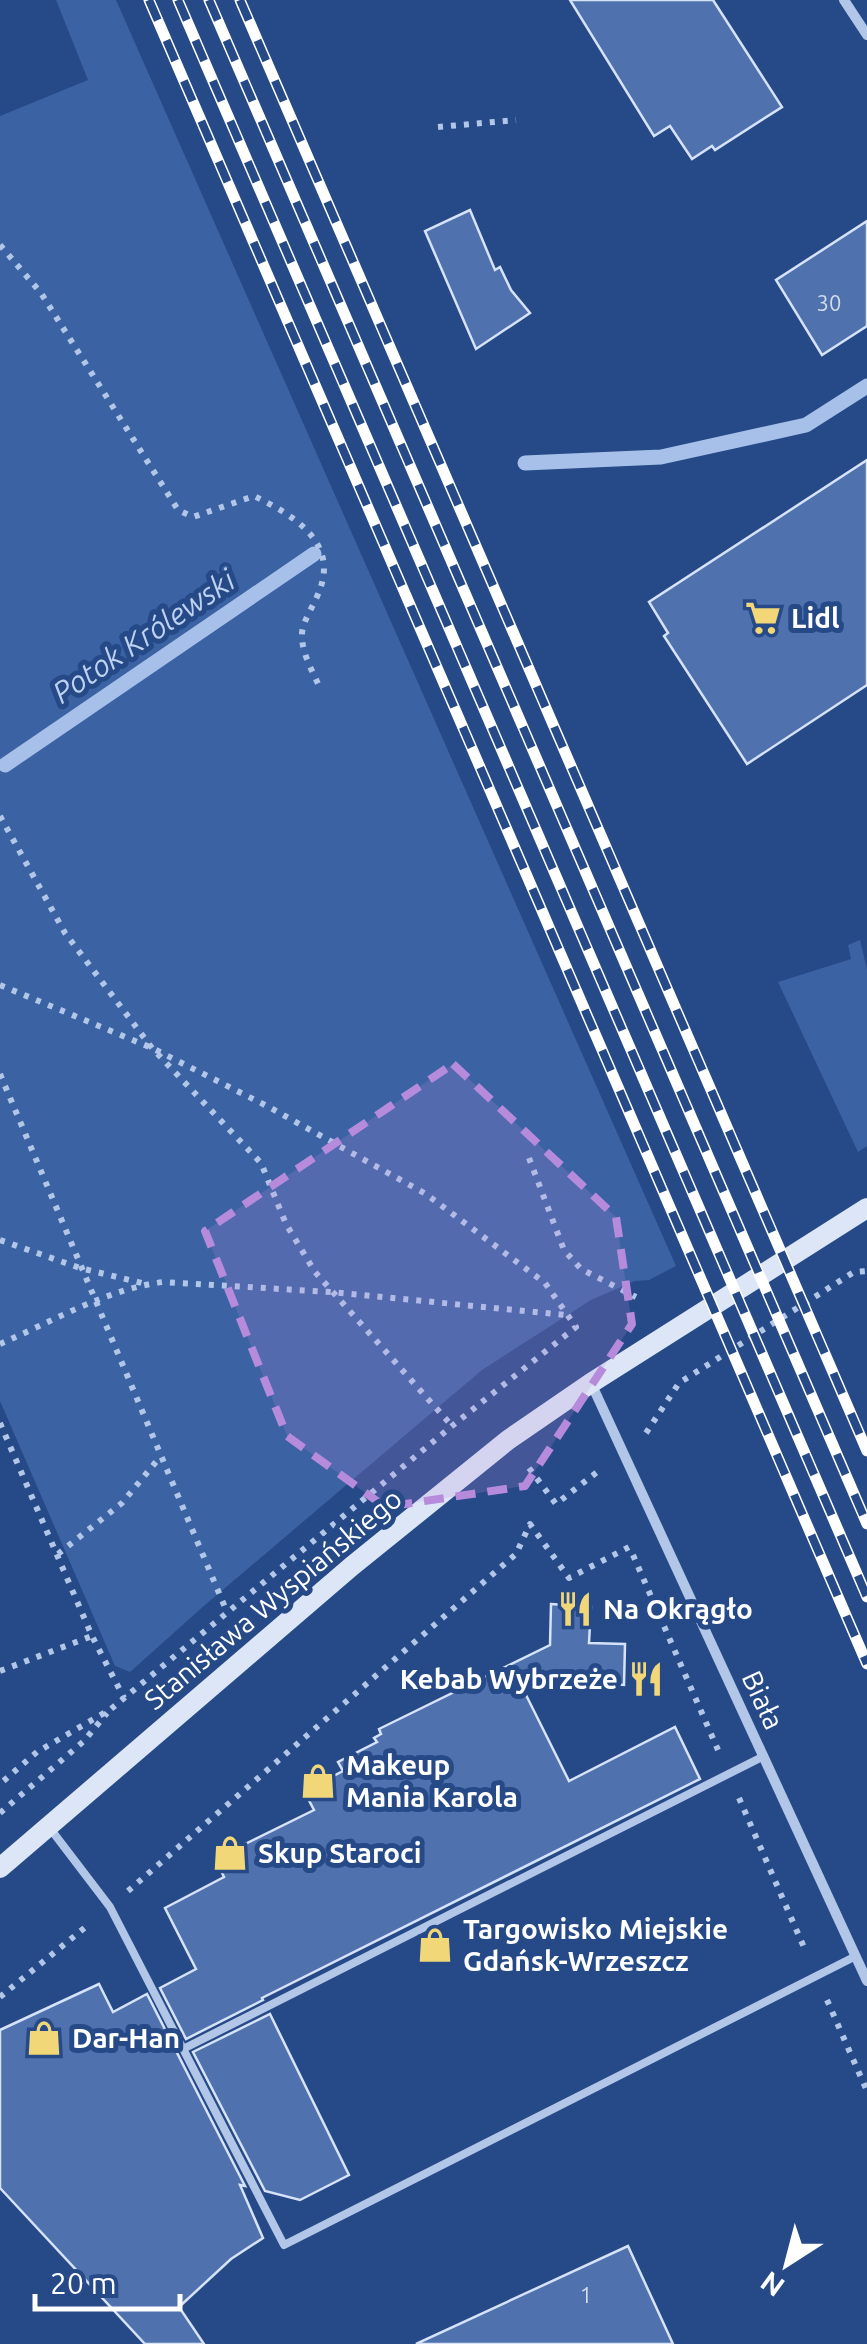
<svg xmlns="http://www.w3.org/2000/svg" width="867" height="2344" viewBox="0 0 867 2344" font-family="Ubuntu,sans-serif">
<rect width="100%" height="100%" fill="#264987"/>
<!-- green -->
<g fill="#3b62a3">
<polygon points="56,0 116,0 676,1266 649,1280 635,1281 591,1300 482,1370 205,1605 130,1672 115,1666 0,1401 0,116 88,80"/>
<polygon points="860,940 867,969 867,1146 858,1152 778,982 851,959 848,945"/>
</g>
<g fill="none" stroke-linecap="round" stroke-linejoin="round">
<!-- stream -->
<g stroke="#a6c0e9" stroke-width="15">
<polyline points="525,463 661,457 806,425 867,386"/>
<polyline points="5,765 314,554"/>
</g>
</g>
<!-- building -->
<g fill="#4f72ae" stroke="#d6e2f7" stroke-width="2.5">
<polygon points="570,0 713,0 782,107 715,150 712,146 692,159 670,126 654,136"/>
<polygon points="470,210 495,270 500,267 511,290 530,313 476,349 425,231"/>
<polygon points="867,221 867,326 822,355 776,280"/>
<polygon points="867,460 867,685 747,764 664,636 668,633 649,602"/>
<polygon points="551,1604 591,1607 589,1643 625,1644 624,1685 517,1677 569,1781 675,1727 700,1779 262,1998 263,2000 186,2039 160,1988 196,1969 165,1908 224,1877 215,1859 314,1810 304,1791 343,1771 338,1762 377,1742 374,1738 381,1734 379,1729 550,1645"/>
<polygon points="99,1984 113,2012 147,1994 245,2186 240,2185 263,2238 231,2259 179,2307 204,2344 145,2344 0,2188 0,2030"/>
<polygon points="270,2014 349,2175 300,2200 265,2191 193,2052"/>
<polygon points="628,2246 673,2344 416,2344"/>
</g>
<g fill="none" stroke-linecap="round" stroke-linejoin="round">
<!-- path -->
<g stroke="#b2c6e8" stroke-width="6" stroke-dasharray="5 8" stroke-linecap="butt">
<polyline points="438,127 516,120"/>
<path d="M0,245L41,293L178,510L193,517L254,496C291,514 338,541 320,589C316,602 303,620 302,633C301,652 312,670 319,686"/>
<polyline points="0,816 65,933 152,1048 261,1163 286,1224 315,1272 452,1426"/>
<polyline points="0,985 152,1048 267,1106 426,1194 545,1283 576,1327 452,1426 111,1709 37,1752 0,1784"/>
<polyline points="0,1074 227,1612"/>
<polyline points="529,1158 564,1250 581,1269 636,1297"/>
<polyline points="0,1240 80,1268 146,1284"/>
<path d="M0,1344C51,1322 107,1289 163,1282L331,1292L566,1315"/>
<polyline points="0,1423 92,1636 124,1698"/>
<polyline points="646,1433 679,1383 854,1272 867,1271"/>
<polyline points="529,1468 556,1504 601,1469"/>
<polyline points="58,1554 122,1503 160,1457"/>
<polyline points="633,1555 718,1750"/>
<polyline points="0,1671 92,1636"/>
<polyline points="739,1798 806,1952"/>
<polyline points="0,1813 84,1741 107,1713"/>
<polyline points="128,1891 516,1554 530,1524 569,1578 629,1547"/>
<polyline points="0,1997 88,1925"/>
<polyline points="827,2000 867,2091"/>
</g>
<!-- service -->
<g stroke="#b2c6e8" stroke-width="8">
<polyline points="49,1827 110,1907 284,2245 856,1956"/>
<polyline points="185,2048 764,1756"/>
</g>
<!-- minor -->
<g stroke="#b2c6e8" stroke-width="10">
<polyline points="844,0 867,35"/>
<polyline points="591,1383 867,1981"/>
</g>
<!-- secondary -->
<polyline stroke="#dce6f7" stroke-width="20" points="0,1868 352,1566 508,1440 591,1383 867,1208"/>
<defs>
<g id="rail">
<polyline points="149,0 867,1664"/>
<polyline points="178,0 867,1597"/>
<polyline points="209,0 867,1524"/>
<polyline points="240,0 867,1451"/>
</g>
</defs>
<!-- rail casing -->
<use href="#rail" stroke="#fff" stroke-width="11"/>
<!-- rail -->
<use href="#rail" stroke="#264987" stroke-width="8" stroke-dasharray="22" stroke-linecap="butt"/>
</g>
<!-- marked area -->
<path fill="#b68bdc" fill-opacity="0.2" stroke="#b68bdc" stroke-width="8" stroke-dasharray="20 12" stroke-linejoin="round" d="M453,1064L616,1217L632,1324L525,1486L385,1507L287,1436L205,1231Z"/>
<!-- icons -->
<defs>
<symbol id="supermarket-bare" viewBox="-9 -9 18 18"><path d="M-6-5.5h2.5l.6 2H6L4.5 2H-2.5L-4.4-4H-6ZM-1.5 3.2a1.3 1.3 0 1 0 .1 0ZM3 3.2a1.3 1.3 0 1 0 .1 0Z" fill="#f1d777" stroke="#264987" stroke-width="2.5" paint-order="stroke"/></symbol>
<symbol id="restaurant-bare" viewBox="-9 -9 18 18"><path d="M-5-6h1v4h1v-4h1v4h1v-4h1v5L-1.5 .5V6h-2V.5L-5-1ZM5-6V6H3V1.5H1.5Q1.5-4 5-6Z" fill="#f1d777" stroke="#264987" stroke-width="2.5" paint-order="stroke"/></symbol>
<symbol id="shop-bare" viewBox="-9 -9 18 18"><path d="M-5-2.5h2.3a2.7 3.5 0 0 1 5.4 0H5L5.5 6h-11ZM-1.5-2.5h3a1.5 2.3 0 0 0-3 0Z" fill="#f1d777" stroke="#264987" stroke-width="2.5" paint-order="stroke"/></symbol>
</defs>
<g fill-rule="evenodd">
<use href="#supermarket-bare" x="738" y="593" width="50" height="50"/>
<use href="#restaurant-bare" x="550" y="1584" width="50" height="50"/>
<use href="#restaurant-bare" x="621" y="1654" width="50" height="50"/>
<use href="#shop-bare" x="293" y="1756" width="50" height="50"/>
<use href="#shop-bare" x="205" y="1828" width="50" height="50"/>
<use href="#shop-bare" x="410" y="1920" width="50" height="50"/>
<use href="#shop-bare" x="19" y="2013" width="50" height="50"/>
</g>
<g text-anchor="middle" stroke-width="10" stroke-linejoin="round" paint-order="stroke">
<!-- number labels -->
<g font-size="22" fill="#d3dceb">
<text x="829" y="311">30</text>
<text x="586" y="2303">1</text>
</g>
<!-- poi labels -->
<g font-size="28" font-weight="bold" fill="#fff" stroke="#264987" text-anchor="start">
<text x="791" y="628">Lidl</text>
<text x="603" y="1619">Na Okrągło</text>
<text x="618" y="1689" text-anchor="end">Kebab Wybrzeże</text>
<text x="346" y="1775">Makeup<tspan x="346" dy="32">Mania Karola</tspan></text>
<text x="258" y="1863">Skup Staroci</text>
<text x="463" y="1939">Targowisko Miejskie<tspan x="463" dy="32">Gdańsk-Wrzeszcz</tspan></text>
<text x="72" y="2048">Dar-Han</text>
</g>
<!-- street labels -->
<g font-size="28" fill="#fff" stroke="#264987">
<text transform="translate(273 1599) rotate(-40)" y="10">Stanisława Wyspiańskiego</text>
<text transform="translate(763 1700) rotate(65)" y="10">Biała</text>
</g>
<!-- water labels -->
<g font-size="30" font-style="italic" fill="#bdd1f0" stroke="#264987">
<text transform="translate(144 637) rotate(-34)" y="10">Potok Królewski</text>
</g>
</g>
<!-- north arrow -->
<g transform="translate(787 2264) rotate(216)" stroke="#264987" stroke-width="8" paint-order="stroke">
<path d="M0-8L18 38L0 25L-18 38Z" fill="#ffffff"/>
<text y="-15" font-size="28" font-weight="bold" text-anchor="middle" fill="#ffffff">N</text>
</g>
<!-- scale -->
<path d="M35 2294v15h145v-15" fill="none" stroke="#ffffff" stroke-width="5"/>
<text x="50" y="2294" font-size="30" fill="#ffffff" stroke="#264987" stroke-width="8" paint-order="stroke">20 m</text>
</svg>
